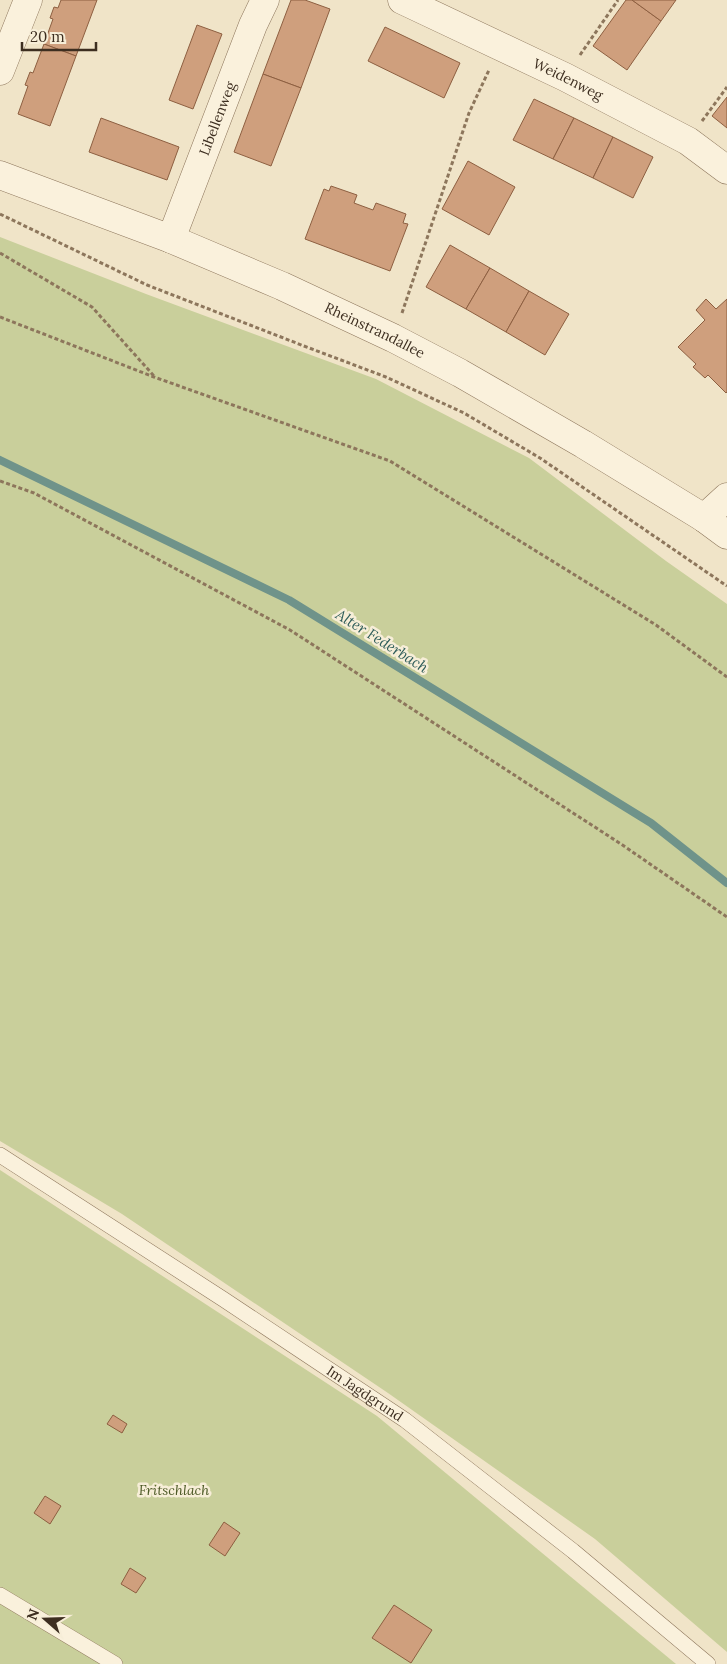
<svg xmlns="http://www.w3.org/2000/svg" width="727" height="1664" viewBox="0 0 727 1664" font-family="Lora,serif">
<rect width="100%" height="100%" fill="#f0e4c8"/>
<!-- green -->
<g fill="#c9cf9b">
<polygon points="0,237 146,294 376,379 529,458 666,561 727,604 727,1652 595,1539 388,1393 122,1214 0,1141"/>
<polygon points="0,1170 377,1416 676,1664 0,1664"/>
</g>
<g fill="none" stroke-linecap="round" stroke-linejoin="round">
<!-- stream -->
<polyline stroke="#6f938a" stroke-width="8" points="0,460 289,600 651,823 727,883"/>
</g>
<!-- building -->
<g fill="#cf9f7d" stroke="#8d5f41">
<polygon points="61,0 97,0 76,56 44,44 53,19 50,18 54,7 58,8"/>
<polygon points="291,0 305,0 330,9 301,88 263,74"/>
<polygon points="626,0 632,0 661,21 627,70 593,46"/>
<polygon points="632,0 676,0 661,21"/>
<polygon points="197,25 222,34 193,109 169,100"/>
<polygon points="385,27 460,63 444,98 368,61"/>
<polygon points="44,44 76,56 50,126 18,114 28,86 25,85 30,72 33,73"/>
<polygon points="263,74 301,88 271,166 234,152"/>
<polygon points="727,97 727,128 712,116"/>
<polygon points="534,99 574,118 553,159 513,140"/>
<polygon points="101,118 179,147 167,180 89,152"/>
<polygon points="574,118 613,137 593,178 553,159"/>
<polygon points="613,137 653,157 633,198 593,178"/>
<polygon points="468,161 515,187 489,235 442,209"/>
<polygon points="331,186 357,195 354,203 373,210 376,203 406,214 403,223 408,224 390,271 305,239 324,189 329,191"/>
<polygon points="450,245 490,268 466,309 426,287"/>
<polygon points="490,268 529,291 506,332 466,309"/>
<polygon points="529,291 569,314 545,355 506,332"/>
<polygon points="706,299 716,309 727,299 727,392 726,393 708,375 705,378 693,367 696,364 678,347 705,320 696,310"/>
<polygon points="113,1415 127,1424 122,1433 107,1424"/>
<polygon points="45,1496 61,1506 50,1524 34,1513"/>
<polygon points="224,1522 240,1533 225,1556 209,1545"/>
<polygon points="130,1568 146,1578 136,1593 121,1584"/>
<polygon points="394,1605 432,1630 411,1663 372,1638"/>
</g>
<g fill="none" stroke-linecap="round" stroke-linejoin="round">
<defs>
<g id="service">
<path id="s1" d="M0,1155L223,1299L405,1420L573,1551L708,1664"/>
<polyline points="0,1595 115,1664"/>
</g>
<g id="minor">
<path id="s2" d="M402,0L565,77L688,141L727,170"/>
<polyline points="0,71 28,0"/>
<path id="s3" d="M0,175L171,239L282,286L393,338L460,373L583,444L704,518L727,535"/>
<path id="s4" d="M171,239L253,25L265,0"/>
<polyline points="704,518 727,497"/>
</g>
</defs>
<!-- service casing -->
<use href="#service" stroke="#8d765c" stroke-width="16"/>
<!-- minor casing -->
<use href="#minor" stroke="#8d765c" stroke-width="29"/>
<!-- path -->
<g stroke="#8d765c" stroke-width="3" stroke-dasharray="4 2.5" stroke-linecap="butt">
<polyline points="580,55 618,0"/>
<polyline points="702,121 727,87"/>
<polyline points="0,214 147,285 304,346 386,377 464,413 540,458 727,586"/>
<polyline points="0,253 92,307 154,376"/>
<polyline points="402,313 469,113 489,70"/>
<polyline points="0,317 154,377 390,461 656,625 727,677"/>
<polyline points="0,481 34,493 290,630 621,844 727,917"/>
</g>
<!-- service -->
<use href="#service" stroke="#faf1dc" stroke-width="15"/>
<!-- minor -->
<use href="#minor" stroke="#faf1dc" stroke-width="28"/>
</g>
<g text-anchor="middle" stroke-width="5" stroke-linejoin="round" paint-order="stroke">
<!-- street labels -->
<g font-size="14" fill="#3d2e20" stroke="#f7eed8">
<text dy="5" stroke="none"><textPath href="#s2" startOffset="184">Weidenweg</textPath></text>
<text dy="5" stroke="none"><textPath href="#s4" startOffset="129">Libellenweg</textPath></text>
<text dy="5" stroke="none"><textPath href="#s3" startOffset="406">Rheinstrandallee</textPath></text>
<text dy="5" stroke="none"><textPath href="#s1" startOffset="436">Im Jagdgrund</textPath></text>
</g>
<!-- park labels -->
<g font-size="14" font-style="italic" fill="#4d5a26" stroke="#f7eed8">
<text x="174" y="1495">Fritschlach</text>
</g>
<!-- water labels -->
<g font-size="15" font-style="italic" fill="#2f5d5a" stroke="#f7eed8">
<text transform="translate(382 641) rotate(32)" y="5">Alter Federbach</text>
</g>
</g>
<!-- north arrow -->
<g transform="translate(45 1619) rotate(290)" stroke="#f7eed8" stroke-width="4" paint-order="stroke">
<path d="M0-4L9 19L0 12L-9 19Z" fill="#3d2e20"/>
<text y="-8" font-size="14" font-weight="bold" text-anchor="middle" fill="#3d2e20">N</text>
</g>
<!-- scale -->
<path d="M22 42v8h74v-8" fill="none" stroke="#3d2e20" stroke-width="2.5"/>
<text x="30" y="42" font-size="15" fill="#3d2e20" stroke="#f7eed8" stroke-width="4" paint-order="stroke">20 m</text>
</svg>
